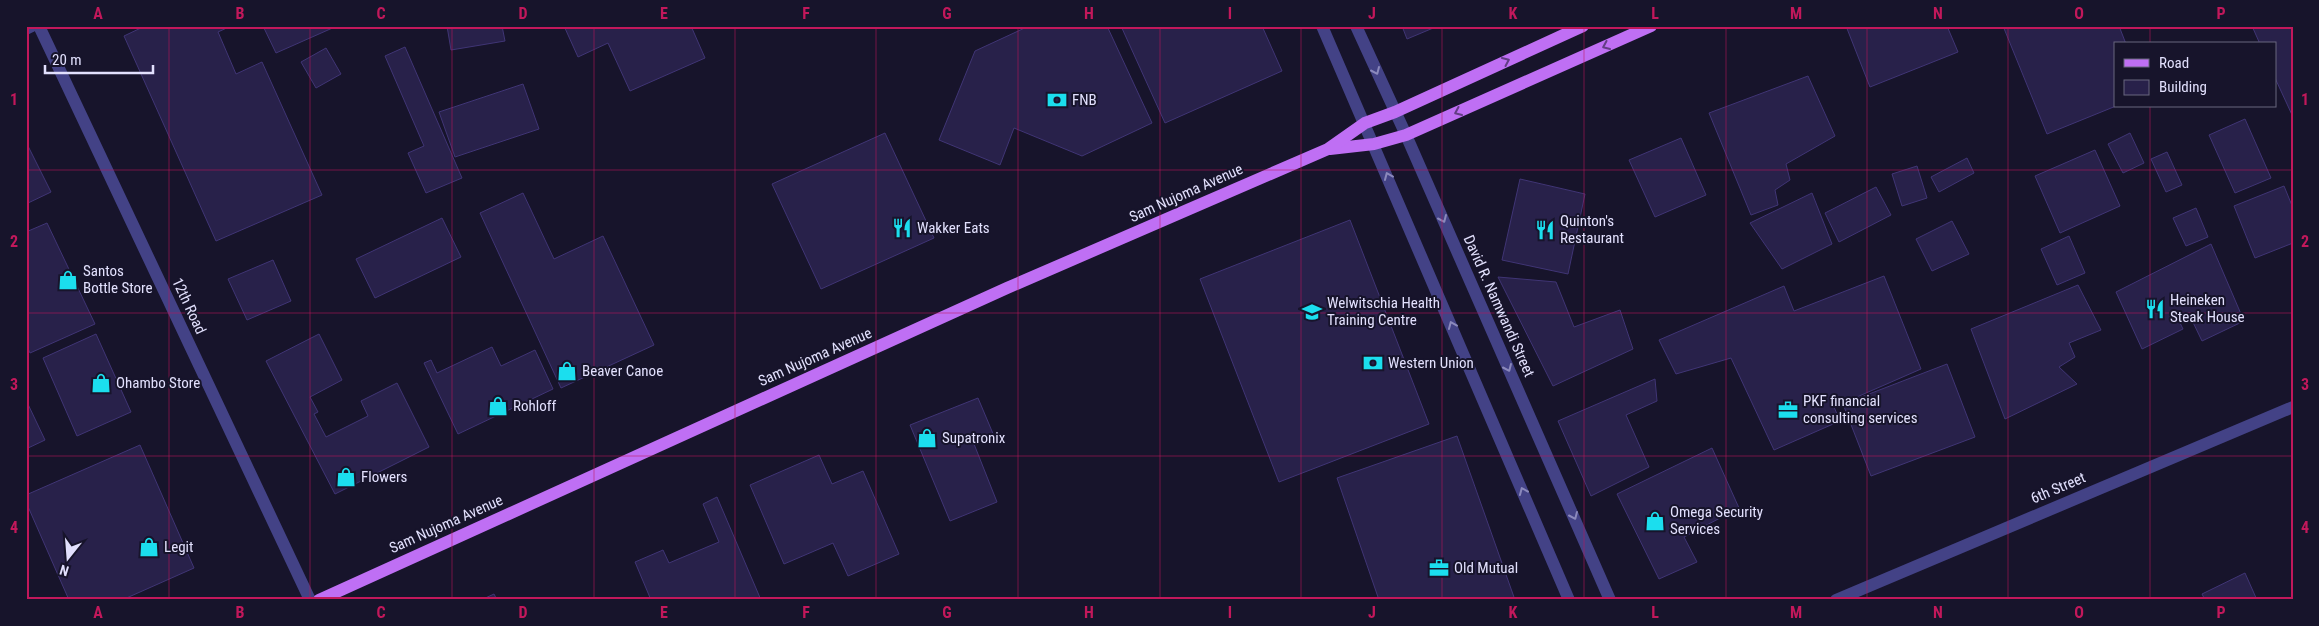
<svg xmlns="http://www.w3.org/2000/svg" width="2319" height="626" viewBox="0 0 2319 626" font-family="'Roboto Condensed',sans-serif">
<rect width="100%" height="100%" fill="#17142b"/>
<!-- building -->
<g fill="#28214a" stroke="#403575">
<polygon points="145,26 231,26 218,32 236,74 262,62 322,195 216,241 124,36"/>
<polygon points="263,26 337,26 276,53"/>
<polygon points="447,26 502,26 505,41 451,50"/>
<polygon points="564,26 691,26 705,58 630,91 608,43 578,57"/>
<polygon points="1029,26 1107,26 1152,123 1082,156 1014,128 1000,165 939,140 975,51"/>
<polygon points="1121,26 1262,26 1282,71 1165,123"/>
<polygon points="1402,26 1438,26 1407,39"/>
<polygon points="1846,26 1947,26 1958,52 1870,87"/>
<polygon points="2003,26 2119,26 2126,44 2115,44 2116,106 2047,134"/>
<polygon points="2252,26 2293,26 2293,117 2275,78 2275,44 2260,44"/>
<polygon points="405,47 462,178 426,193 408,153 424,146 385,56"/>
<polygon points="326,48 341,74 316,88 301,62"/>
<polygon points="1808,76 1835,136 1786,164 1790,180 1775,190 1778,205 1751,215 1709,113"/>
<polygon points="523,84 539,129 455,157 439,112"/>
<polygon points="2245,119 2271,178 2235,193 2209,135"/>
<polygon points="885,133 934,238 821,289 772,184"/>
<polygon points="2130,133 2144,163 2123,173 2108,144"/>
<polygon points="1681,138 1706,195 1655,217 1629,160"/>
<polygon points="26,142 51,192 26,204"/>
<polygon points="2095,150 2120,206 2060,233 2035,176"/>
<polygon points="2167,152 2182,185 2166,192 2151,159"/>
<polygon points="1967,158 1974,173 1939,192 1931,177"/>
<polygon points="1917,166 1927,198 1902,206 1892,174"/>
<polygon points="1520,179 1585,194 1568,274 1502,260"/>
<polygon points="2284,186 2293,208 2293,243 2255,258 2234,206"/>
<polygon points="1876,187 1891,215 1839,242 1825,213"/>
<polygon points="523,193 554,259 603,236 654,345 561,388 480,213"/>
<polygon points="1812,193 1832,244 1782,269 1750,223"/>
<polygon points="2196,208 2208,237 2186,246 2173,218"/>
<polygon points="442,218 461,257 375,298 356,259"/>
<polygon points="1350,220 1429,424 1279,482 1200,279"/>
<polygon points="1952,221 1969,254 1932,271 1916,239"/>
<polygon points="47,223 95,324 30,353 26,344 26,232"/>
<polygon points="2069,236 2085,273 2057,285 2041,249"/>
<polygon points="2211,244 2244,321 2202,341 2189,314 2178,319 2183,329 2142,349 2116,292"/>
<polygon points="273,260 291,301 247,320 228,279"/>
<polygon points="1884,276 1921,369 1834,407 1840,421 1774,450 1731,358 1676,374 1659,340 1784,286 1794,311"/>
<polygon points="1498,277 1556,282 1574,327 1620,310 1633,349 1553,386"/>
<polygon points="2078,285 2101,330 2069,343 2075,357 2059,367 2077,384 2005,419 1971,329"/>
<polygon points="96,334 131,412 77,436 43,358"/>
<polygon points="319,334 342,380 310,397 318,412 314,414 326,437 368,416 361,401 397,383 429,447 335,494 266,361"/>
<polygon points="492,347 501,366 535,350 553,389 458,434 424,363 431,360 437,373"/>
<polygon points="1947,364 1975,437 1871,476 1843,404"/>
<polygon points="1655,379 1657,401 1626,415 1649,467 1591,496 1558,421"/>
<polygon points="978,398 994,436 974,444 997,502 950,521 910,425"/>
<polygon points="26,400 45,440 26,449"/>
<polygon points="1457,436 1515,600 1379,600 1337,478"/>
<polygon points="140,445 194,568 122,600 69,600 26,502 26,495"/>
<polygon points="1712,448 1739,508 1684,537 1697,562 1659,579 1617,494"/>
<polygon points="819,455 832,484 863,471 899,554 848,576 833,543 784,564 750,485"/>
<polygon points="717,497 761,600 651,600 635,562 663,550 669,563 719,542 703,504"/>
<polygon points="2245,573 2257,600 2205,600 2202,594"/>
<polygon points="494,594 497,600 481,600"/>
</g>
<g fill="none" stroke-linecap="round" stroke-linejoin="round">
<!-- minor -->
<g stroke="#434286" stroke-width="12">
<polyline points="39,26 310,600"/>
<polyline points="1322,26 1569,600"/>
<polyline points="1356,26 1406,135 1610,600"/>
<polyline points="26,29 32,26"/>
<polyline points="1836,600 2293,407"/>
</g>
<!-- major -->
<g stroke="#bf6ff4" stroke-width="12">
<polyline points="1330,149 1374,144 1406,135 1651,26"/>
<polyline points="319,600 1007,288 1328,149 1365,123 1395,112 1583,26"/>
</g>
</g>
<!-- one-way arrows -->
<defs><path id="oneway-chevron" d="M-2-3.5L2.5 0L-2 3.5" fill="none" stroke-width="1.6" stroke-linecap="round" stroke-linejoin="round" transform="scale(1.25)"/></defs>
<g stroke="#633d85">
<use href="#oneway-chevron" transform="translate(1606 46) rotate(156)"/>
<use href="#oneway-chevron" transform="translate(1506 61) rotate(-24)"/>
<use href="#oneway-chevron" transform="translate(1458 112) rotate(156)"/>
</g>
<g stroke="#8b89bc">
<use href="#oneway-chevron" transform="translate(1376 71) rotate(66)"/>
<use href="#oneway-chevron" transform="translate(1388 176) rotate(-113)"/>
<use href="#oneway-chevron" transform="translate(1443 219) rotate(66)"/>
<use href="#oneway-chevron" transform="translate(1452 325) rotate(-113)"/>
<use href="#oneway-chevron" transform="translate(1508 368) rotate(66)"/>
<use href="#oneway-chevron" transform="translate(1523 491) rotate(-113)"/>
<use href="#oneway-chevron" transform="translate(1574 516) rotate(66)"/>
</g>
<!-- grid -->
<path fill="none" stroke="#c2185b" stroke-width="1" stroke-opacity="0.55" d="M169,26V600M310,26V600M452,26V600M594,26V600M735,26V600M876,26V600M1018,26V600M1160,26V600M1301,26V600M1442,26V600M1584,26V600M1726,26V600M1867,26V600M2008,26V600M2150,26V44M2150,106V600M26,170H2293M26,313H2293M26,456H2293"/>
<!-- icons -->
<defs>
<symbol id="bank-bare" viewBox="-9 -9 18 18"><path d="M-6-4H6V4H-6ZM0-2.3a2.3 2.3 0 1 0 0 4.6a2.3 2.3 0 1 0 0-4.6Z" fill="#1bdeee" stroke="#17142b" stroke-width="2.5" paint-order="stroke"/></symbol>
<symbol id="restaurant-bare" viewBox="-9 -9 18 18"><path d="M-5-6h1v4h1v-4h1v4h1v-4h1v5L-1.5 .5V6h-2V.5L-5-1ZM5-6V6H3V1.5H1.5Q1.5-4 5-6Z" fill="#1bdeee" stroke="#17142b" stroke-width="2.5" paint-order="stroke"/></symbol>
<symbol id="shop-bare" viewBox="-9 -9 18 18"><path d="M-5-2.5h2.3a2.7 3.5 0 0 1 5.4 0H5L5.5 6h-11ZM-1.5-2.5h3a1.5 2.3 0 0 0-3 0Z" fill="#1bdeee" stroke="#17142b" stroke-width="2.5" paint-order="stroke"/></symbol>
<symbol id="university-bare" viewBox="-9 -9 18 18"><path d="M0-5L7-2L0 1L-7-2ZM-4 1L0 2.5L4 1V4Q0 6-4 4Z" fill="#1bdeee" stroke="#17142b" stroke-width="2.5" paint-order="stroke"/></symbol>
<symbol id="office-bare" viewBox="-9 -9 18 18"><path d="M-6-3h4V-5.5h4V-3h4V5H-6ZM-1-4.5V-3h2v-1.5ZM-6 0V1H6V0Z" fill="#1bdeee" stroke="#17142b" stroke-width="2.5" paint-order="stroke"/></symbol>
</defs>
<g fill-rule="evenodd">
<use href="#bank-bare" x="1043" y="86" width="28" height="28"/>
<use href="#restaurant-bare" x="888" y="214" width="28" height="28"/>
<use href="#restaurant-bare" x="1531" y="216" width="28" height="28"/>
<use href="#shop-bare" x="54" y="266" width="28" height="28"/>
<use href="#restaurant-bare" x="2141" y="295" width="28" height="28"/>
<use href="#university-bare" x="1298" y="298" width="28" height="28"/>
<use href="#bank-bare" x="1359" y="349" width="28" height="28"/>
<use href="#shop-bare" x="553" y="357" width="28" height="28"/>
<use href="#shop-bare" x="87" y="369" width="28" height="28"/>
<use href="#shop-bare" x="484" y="392" width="28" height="28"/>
<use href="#office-bare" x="1774" y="396" width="28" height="28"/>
<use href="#shop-bare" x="913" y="424" width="28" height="28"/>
<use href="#shop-bare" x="332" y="463" width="28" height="28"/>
<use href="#shop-bare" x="1641" y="507" width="28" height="28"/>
<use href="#shop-bare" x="135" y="533" width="28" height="28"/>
<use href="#office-bare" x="1425" y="554" width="28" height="28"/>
</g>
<g text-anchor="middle" stroke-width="4" stroke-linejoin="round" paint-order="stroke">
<!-- poi labels -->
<g font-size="15" fill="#e2e0fd" stroke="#17142b" text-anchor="start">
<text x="1072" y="105">FNB</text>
<text x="1560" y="226">Quinton's<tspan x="1560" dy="17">Restaurant</tspan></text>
<text x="917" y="233">Wakker Eats</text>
<text x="83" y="276">Santos<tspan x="83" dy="17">Bottle Store</tspan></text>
<text x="2170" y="305">Heineken<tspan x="2170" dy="17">Steak House</tspan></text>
<text x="1327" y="308">Welwitschia Health<tspan x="1327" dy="17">Training Centre</tspan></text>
<text x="1388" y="368">Western Union</text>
<text x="582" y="376">Beaver Canoe</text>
<text x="116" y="388">Ohambo Store</text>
<text x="1803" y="406">PKF financial<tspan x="1803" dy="17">consulting services</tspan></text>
<text x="513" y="411">Rohloff</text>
<text x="942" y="443">Supatronix</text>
<text x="361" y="482">Flowers</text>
<text x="1670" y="517">Omega Security<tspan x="1670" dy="17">Services</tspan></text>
<text x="164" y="552">Legit</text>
<text x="1454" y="573">Old Mutual</text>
</g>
<!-- street labels -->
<g font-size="15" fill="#e2e0fd" stroke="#17142b">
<text transform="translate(1186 193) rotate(-24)" y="5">Sam Nujoma Avenue</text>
<text transform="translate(189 306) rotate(65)" y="5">12th Road</text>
<text transform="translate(1499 306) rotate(66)" y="5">David R. Namwandi Street</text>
<text transform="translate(815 357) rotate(-24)" y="5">Sam Nujoma Avenue</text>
<text transform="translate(2058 488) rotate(-23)" y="5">6th Street</text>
<text transform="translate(446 524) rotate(-24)" y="5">Sam Nujoma Avenue</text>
</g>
</g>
<!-- border -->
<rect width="2319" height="626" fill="none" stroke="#17142b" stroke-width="55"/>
<!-- legend -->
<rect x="2114" y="42" width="162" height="65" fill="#17142b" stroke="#68667f"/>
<rect x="2124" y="59" width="25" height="8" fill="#bf6ff4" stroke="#68667f"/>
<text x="2159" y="68" font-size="15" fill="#e2e0fd">Road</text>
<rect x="2124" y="80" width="25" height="15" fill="#28214a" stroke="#68667f"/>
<text x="2159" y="92" font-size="15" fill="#e2e0fd">Building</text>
<!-- north arrow -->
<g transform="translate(68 558) rotate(197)" stroke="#17142b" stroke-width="4" paint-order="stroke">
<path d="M0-4L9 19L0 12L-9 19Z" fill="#e2e0fd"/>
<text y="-8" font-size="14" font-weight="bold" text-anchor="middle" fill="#e2e0fd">N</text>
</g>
<!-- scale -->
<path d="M45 65v8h108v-8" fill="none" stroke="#e2e0fd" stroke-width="2.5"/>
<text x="52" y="65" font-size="15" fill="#e2e0fd" stroke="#17142b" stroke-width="4" paint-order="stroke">20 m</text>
<rect x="28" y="28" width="2264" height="570" fill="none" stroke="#c2185b" stroke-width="2"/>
<g font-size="16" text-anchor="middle" font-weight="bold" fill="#c2185b">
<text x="98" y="19">A</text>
<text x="240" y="19">B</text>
<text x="381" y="19">C</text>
<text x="523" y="19">D</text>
<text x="664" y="19">E</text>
<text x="806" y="19">F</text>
<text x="947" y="19">G</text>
<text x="1089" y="19">H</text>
<text x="1230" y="19">I</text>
<text x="1372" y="19">J</text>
<text x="1513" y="19">K</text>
<text x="1655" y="19">L</text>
<text x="1796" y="19">M</text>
<text x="1938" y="19">N</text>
<text x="2079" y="19">O</text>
<text x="2221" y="19">P</text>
<text x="14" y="105">1</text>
<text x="2305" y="105">1</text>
<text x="14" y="247">2</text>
<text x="2305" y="247">2</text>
<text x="14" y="390">3</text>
<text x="2305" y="390">3</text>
<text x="14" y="533">4</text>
<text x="2305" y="533">4</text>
<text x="98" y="618">A</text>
<text x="240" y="618">B</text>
<text x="381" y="618">C</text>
<text x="523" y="618">D</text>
<text x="664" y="618">E</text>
<text x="806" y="618">F</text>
<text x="947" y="618">G</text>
<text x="1089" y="618">H</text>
<text x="1230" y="618">I</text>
<text x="1372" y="618">J</text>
<text x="1513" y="618">K</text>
<text x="1655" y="618">L</text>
<text x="1796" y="618">M</text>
<text x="1938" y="618">N</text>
<text x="2079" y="618">O</text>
<text x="2221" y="618">P</text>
</g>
</svg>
